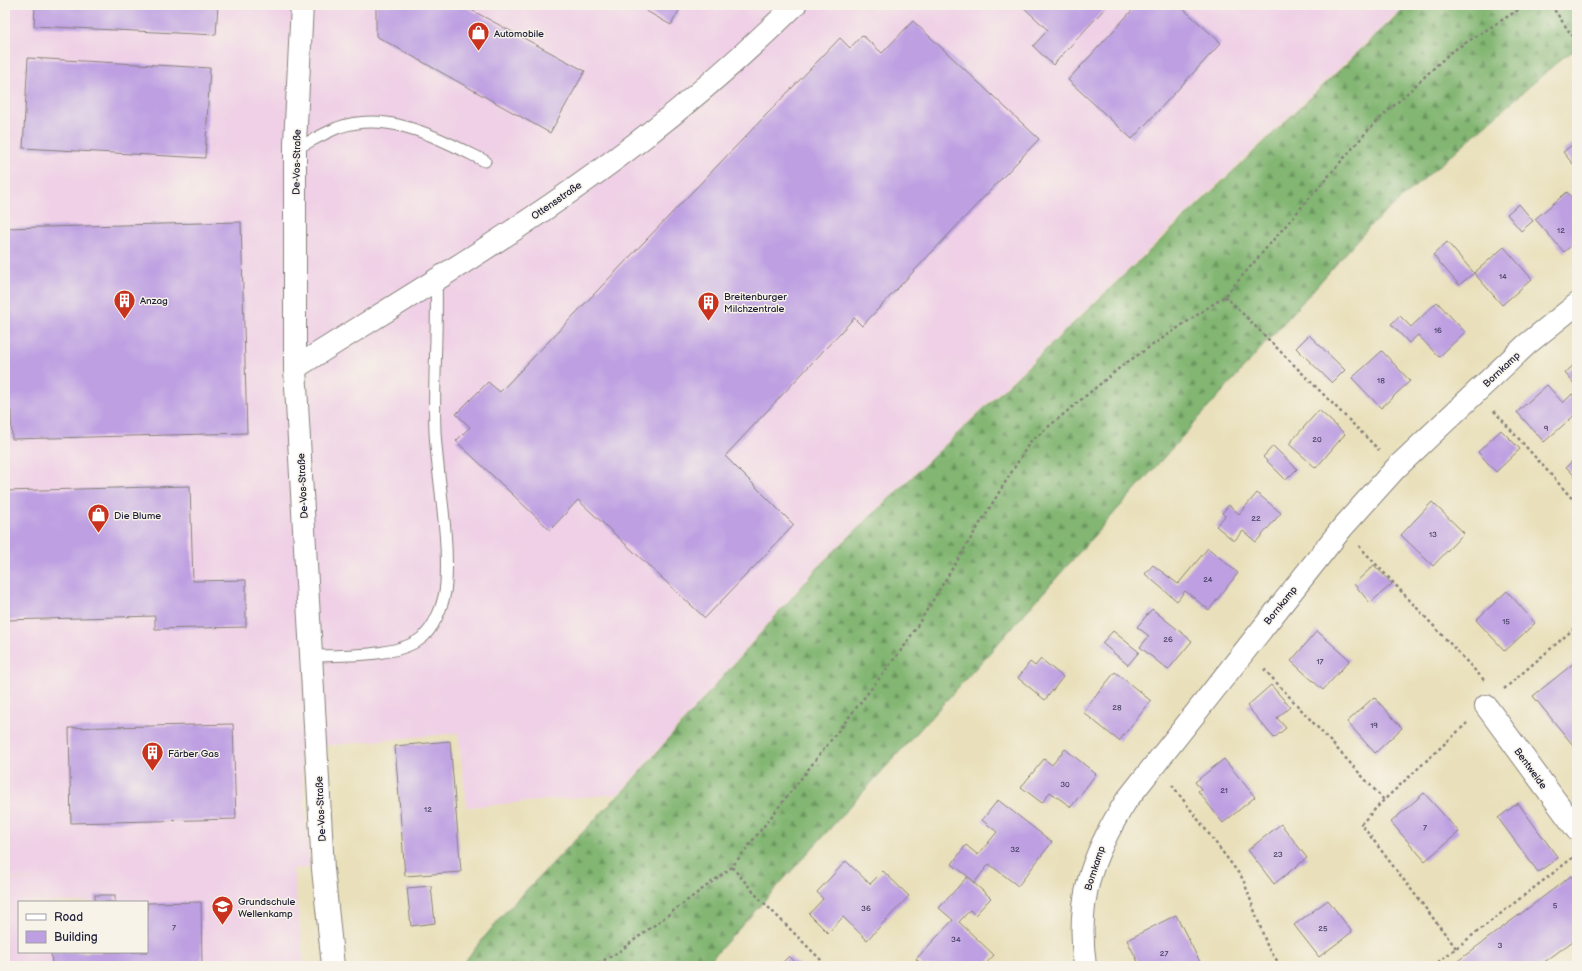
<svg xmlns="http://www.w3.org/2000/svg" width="1582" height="971" viewBox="0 0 1582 971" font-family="'Balsamiq Sans',sans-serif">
<defs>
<pattern id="forest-firs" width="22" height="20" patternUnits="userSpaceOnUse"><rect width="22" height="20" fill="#82b672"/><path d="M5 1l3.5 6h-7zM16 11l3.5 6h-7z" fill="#6a945f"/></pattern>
</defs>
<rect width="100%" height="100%" fill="#f7f3e8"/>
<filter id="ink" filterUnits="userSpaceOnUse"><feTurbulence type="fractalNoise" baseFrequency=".025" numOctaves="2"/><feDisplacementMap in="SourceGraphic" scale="8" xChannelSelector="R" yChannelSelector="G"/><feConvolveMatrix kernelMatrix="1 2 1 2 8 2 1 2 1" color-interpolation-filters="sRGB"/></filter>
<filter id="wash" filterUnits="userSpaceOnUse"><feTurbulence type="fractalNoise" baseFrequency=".012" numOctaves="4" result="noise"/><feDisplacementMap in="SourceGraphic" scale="16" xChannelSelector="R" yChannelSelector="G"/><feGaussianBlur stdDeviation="0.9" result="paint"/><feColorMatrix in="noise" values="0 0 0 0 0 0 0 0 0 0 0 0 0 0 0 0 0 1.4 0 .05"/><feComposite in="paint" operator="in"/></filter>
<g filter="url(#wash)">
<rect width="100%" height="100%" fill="#e9e0bb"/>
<!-- built -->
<path fill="#efd0e6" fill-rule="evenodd" d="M5,5H1405L823,560L619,794L467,807L458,733L300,748L310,868L293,869L304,966H5V881L60,878L5,880ZM19,902H147V952H19Z"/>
<!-- forest -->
<polygon fill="url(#forest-firs)" stroke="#526c56" points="1408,5 1577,5 1577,49 1562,58 1371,225 992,650 705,966 461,966 506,911 626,788 824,561"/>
<g id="blocks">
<!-- building -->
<g fill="#bd9fe2">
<polygon points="35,5 218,5 216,35 34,26"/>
<polygon points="376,5 462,5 585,71 550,133 376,36"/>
<polygon points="636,5 682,5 671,25"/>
<polygon points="1021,5 1108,5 1053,65 1033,46 1048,30"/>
<polygon points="1137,5 1179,5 1221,43 1132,139 1068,80"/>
<polygon points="913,21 1039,139 862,326 854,318 725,456 794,525 705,618 578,500 550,530 456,441 470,427 456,414 488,382 500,392 840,38 850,48 862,35 882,53"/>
<polygon points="28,58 210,68 205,158 23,148"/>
<polygon points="1577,141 1577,169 1563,152"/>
<polygon points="1567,192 1577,204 1577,241 1564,252 1535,219"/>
<polygon points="1519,204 1533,221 1521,231 1507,214"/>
<polygon points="241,222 247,433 12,439 11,411 5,411 5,228"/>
<polygon points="1447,242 1474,273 1459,285 1433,255"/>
<polygon points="1504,247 1532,279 1502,305 1474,273"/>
<polygon points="1437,302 1465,332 1439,357 1418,335 1409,343 1391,324 1400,316 1411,327"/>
<polygon points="1309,335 1345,370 1332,383 1296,348"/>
<polygon points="1382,351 1410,381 1381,408 1352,378"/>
<polygon points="1577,362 1577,387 1565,373"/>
<polygon points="1547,385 1563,403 1572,394 1577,399 1577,413 1544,442 1517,412"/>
<polygon points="1319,410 1345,434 1316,468 1289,444"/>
<polygon points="1501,430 1520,449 1496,472 1478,452"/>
<polygon points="1273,446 1297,469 1286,480 1263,457"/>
<polygon points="1577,457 1577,478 1566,467"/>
<polygon points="190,486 193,581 246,580 246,627 155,629 155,616 5,620 5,491"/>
<polygon points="1257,493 1281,513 1256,542 1243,531 1234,541 1216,526 1225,516 1222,513 1229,505 1239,514"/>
<polygon points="1432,502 1464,533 1433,566 1401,535"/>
<polygon points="1208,548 1238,573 1209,610 1185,591 1177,601 1145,574 1153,565 1178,584"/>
<polygon points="1374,565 1392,584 1370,603 1354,584"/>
<polygon points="1507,591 1535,623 1505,651 1476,620"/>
<polygon points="1152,609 1192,641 1168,670 1140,647 1149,636 1137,627"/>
<polygon points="1113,631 1139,652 1128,665 1102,643"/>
<polygon points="1317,631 1350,660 1323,690 1291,661"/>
<polygon points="1041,659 1063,677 1045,700 1018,678 1030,662 1035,666"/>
<polygon points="1574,663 1577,666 1577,750 1533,696"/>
<polygon points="1115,672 1151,701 1119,741 1083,712"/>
<polygon points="1271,685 1290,707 1277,718 1286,728 1274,738 1247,706"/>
<polygon points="1374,697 1402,728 1375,753 1347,722"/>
<polygon points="233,724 236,819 71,823 69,728"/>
<polygon points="450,741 461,872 405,876 395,746"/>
<polygon points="1065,749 1096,774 1071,807 1050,792 1042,803 1021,787 1044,759 1052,765"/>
<polygon points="1224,759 1255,797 1223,823 1198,791 1201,789 1195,782"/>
<polygon points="1424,793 1459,832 1425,861 1391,822"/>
<polygon points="998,800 1052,842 1018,886 989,864 975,882 952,864 966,845 978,855 997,832 982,820"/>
<polygon points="1518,803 1558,858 1538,872 1498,818"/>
<polygon points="1281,824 1307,858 1274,884 1248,850"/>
<polygon points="846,861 870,884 883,871 909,896 867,940 843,917 828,933 809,914 823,899 817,892"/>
<polygon points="1571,876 1577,885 1577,938 1539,966 1451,966"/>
<polygon points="967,877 991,898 975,915 970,910 959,922 994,955 984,966 924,966 916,959 953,920 939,908"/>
<polygon points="431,886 435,923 411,926 407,888"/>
<rect x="95" y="895" width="20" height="7"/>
<polygon points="1328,900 1352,932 1319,957 1294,925"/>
<polygon points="201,902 202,966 52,966 51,952 147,952 147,903"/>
<polygon points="1176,915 1202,966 1140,966 1127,940"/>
<polygon points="789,956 799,966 779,966"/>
</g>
</g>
</g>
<g filter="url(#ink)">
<use href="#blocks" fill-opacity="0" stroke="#86817b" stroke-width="1"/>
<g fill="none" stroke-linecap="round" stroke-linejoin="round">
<defs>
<g id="service">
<path d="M295,149C309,142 323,134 337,128C388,109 440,139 485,161"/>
<path d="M311,656C342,655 402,658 425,635C437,622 445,600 446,583C449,532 438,483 435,432C433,381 438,330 436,278"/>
</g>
<g id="minor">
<path d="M295,368C412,294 534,223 643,138C696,97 747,52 795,5"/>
<polyline points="1486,706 1577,830"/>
<path d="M1085,966C1076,900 1091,857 1126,801L1342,528L1396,468L1526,345L1577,304"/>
</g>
<polyline id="tertiary" points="302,5 295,143 295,368 323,869 333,966"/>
</defs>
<!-- service casing -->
<use href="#service" stroke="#86817b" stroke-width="13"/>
<!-- minor casing -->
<use href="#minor" stroke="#86817b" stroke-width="24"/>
<!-- tertiary casing -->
<use href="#tertiary" stroke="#86817b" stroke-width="24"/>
<!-- path -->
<g stroke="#86817b" stroke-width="2.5" stroke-dasharray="3 3" stroke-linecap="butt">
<polyline points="1551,5 1577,43"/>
<polyline points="1225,296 1379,450"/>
<polyline points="1494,411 1577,504"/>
<polyline points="1359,546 1485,681"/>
<polyline points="1577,567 1574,570 1577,573"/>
<polyline points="1264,669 1384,800"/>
<polyline points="1504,689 1577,626"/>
<polyline points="1172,785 1243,879 1268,948 1281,966"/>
<polyline points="732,867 757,896 827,966"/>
<polyline points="1456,948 1361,824 1384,800 1467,723"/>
<polyline points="593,966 617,953 732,867 906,644 1030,442 1123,365 1225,296 1369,129 1451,52 1526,5"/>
<polyline points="1433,966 1575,856"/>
</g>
<!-- service -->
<use href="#service" stroke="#fff" stroke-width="11"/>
<!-- minor -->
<use href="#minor" stroke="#fff" stroke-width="22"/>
<!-- tertiary -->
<use href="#tertiary" stroke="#fff" stroke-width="22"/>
</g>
</g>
<!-- icons -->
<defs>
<symbol id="shop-pin" viewBox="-11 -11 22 30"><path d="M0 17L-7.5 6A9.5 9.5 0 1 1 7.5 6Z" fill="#c8321e" stroke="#f7f3e8"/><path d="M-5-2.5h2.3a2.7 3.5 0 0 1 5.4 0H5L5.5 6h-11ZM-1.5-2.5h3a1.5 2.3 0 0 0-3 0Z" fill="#fff"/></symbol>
<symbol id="building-pin" viewBox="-11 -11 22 30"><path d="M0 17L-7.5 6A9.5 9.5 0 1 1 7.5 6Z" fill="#c8321e" stroke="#f7f3e8"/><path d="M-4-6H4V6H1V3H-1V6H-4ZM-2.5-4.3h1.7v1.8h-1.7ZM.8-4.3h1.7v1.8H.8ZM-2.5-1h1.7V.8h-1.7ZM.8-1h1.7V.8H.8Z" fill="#fff"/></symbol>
<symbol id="school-pin" viewBox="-11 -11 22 30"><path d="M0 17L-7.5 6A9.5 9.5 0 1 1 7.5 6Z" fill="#c8321e" stroke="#f7f3e8"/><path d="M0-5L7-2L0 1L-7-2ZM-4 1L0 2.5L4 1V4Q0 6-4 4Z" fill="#fff"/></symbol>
</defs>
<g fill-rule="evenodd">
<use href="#shop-pin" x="466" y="20" width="25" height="34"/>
<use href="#building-pin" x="112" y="288" width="25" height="34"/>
<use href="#building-pin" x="696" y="290" width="25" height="34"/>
<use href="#shop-pin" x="86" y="502" width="25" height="34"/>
<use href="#building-pin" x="140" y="740" width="25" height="34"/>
<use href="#school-pin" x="210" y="894" width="25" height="34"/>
</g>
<g text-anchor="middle" stroke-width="3" stroke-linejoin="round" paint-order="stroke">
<!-- number labels -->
<g font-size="8" fill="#494165">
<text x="1561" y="233">12</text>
<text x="1503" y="279">14</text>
<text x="1438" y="333">16</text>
<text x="1381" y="383">18</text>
<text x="1546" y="431">9</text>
<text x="1317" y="442">20</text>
<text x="1256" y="521">22</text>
<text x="1433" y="537">13</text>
<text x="1208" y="582">24</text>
<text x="1506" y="624">15</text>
<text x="1168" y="642">26</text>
<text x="1320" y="664">17</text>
<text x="1117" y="710">28</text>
<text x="1374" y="728">19</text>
<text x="1065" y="787">30</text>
<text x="1224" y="793">21</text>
<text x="428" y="812">12</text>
<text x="1425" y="830">7</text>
<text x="1015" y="852">32</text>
<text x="1278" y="857">23</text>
<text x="1555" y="908">5</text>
<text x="866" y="911">36</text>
<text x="174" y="930">7</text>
<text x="1323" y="931">25</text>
<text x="956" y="942">34</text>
<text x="1500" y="948">3</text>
<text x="1164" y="956">27</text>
</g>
<!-- poi labels -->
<g font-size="10" fill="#22223b" stroke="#f7f3e8" text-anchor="start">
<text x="494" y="37">Automobile</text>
<text x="724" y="300">Breitenburger<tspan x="724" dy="12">Milchzentrale</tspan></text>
<text x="140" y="304">Anzag</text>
<text x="114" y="519">Die Blume</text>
<text x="168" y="757">Färber Gas</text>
<text x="238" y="905">Grundschule<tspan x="238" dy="12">Wellenkamp</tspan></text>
</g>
<!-- street labels -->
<g font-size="10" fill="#22223b" stroke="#f7f3e8">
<text transform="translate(296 162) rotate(-89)" y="4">De-Vos-Straße</text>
<text transform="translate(556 200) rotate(-35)" y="4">Ottensstraße</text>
<text transform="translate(1501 369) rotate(-43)" y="4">Bornkamp</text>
<text transform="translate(302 486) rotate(-93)" y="4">De-Vos-Straße</text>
<text transform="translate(1280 605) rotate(-51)" y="4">Bornkamp</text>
<text transform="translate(1531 768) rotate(54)" y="4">Bentweide</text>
<text transform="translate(320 809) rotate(-93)" y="4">De-Vos-Straße</text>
<text transform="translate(1094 868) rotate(-72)" y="4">Bornkamp</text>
</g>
</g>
<!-- margin -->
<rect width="1582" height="971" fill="none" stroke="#f7f3e8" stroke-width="20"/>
<!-- legend -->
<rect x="18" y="901" width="130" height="52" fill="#f7f3e8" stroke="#a29fa3"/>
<rect x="26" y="914" width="20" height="6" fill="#ffffff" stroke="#a29fa3"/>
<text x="54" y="921" font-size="12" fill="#22223b">Road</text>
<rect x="26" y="931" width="20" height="12" fill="#bd9fe2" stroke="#a29fa3"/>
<text x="54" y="941" font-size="12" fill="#22223b">Building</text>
</svg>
